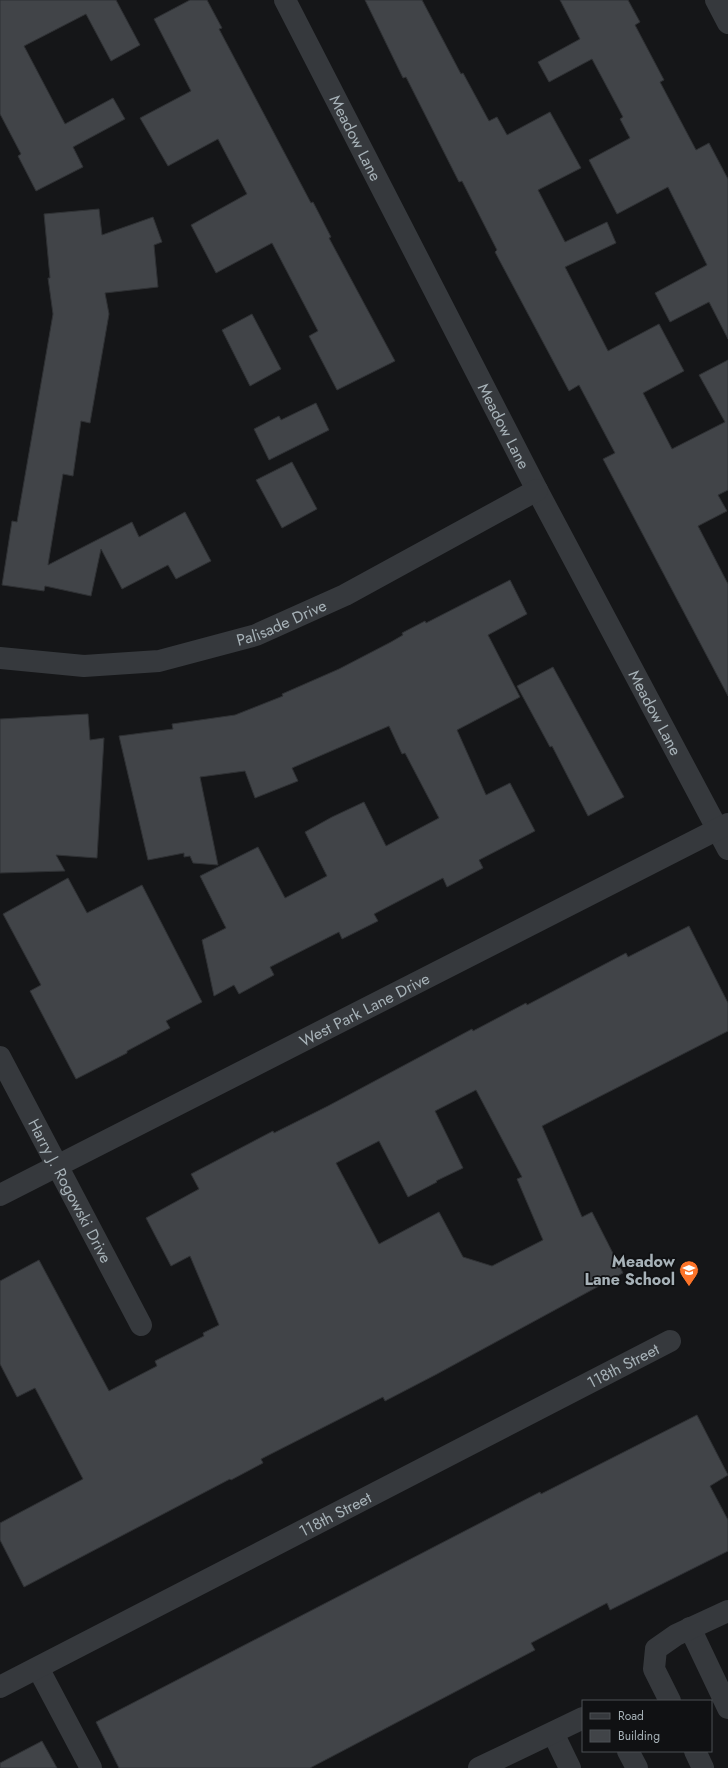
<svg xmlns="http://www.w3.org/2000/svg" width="728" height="1768" viewBox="0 0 728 1768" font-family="Jost,sans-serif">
<rect width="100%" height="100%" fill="#151618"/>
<!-- building -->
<g fill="#414448" stroke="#2f3134" fill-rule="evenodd">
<polygon points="0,0 116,0 140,45 111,61 86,14 24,46 65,124 113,98 125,119 73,147 83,167 36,191 18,156 21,154 0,114"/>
<polygon points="190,0 207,0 222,28 219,29 311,203 313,202 331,237 329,238 395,361 337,390 309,336 318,331 272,243 216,273 191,225 247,194 218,139 168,166 140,118 191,91 154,19"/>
<polygon points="365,0 422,0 461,74 463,73 489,121 497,117 507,135 550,112 581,168 538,190 565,242 607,222 616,243 565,267 608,351 659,324 684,371 643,393 672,449 725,422 699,375 728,360 728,490 718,495 727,511 698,526 728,584 728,696 603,459 615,453 579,385 569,391 495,252 497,250 462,181 459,182 406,77 403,78"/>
<polygon points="560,0 628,0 640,22 635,25 664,80 660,82 696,150 709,143 728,179 728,339 709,302 670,322 655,293 707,265 668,187 617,214 589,160 630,138 620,119 623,117 592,59 549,82 538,62 580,39"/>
<polygon points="99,209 102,235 153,217 162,242 154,245 158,287 105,293 109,314 90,423 81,421 73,476 63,474 48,565 132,522 139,537 185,512 211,561 176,579 168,565 122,589 101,549 91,596 45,586 44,591 2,585 12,521 17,522 53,314 48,278 50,278 44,214"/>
<polygon points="252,314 281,369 250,386 222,330"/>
<polygon points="316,403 329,430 269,460 254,429 279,416 281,420"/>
<polygon points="292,462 317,509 282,528 256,480"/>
<polygon points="510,580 527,614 488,635 520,697 457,730 486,795 510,783 535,831 479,860 483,868 447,887 443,878 374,914 378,921 342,939 339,932 270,967 274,975 239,994 234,985 214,996 202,940 226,928 200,876 258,847 285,898 327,876 305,832 332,817 364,802 386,846 439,818 405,753 402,754 389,726 292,768 298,781 255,798 245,771 200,777 218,865 193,863 190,856 184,857 184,853 148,860 119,736 173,729 172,724 235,715 283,696 282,694 339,669 391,642 403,635 402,633 425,621 426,623"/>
<polygon points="553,667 624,797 588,816 552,746 550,747 517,686"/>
<polygon points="88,714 90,740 104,738 97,858 56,855 65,871 0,873 0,719"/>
<polygon points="68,878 87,913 142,885 202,1002 166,1021 170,1028 127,1051 127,1053 76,1079 30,991 41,985 3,914"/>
<path d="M689,926L728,1003V1031L542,1126L582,1217L592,1212L623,1273L437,1374L385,1401L383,1397L261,1459L263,1463L231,1480L230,1479L24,1587L0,1540V1523L83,1479L35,1388L17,1397L0,1364V1281L39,1260L109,1391L157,1366L155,1361L204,1336L203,1333L219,1325L190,1256L171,1266L146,1218L199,1189L191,1174L273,1131L274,1133L328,1106L472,1029L473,1031L526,1003L527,1005L626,953L628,957ZM476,1090L522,1177L517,1179L543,1240L492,1266L463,1257L439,1212L379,1244L336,1163L379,1141L408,1197L437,1182L436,1181L463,1168L435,1111Z"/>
<polygon points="697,1415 728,1475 710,1486 728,1520 728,1551 610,1610 607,1603 531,1643 535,1650 310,1768 119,1768 96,1722 540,1492 541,1494"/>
<polygon points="42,1741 57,1768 0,1768 0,1763"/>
</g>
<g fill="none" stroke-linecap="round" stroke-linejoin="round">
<!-- minor -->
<g stroke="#36393d" stroke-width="22">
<path id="s1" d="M285,0L537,490L728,849"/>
<polyline points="716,0 728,23"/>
<path id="s2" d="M0,658L84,666L159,661L256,635L345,595L537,490"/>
<path id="s3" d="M0,1057L141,1325"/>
<path id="s4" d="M0,1195L728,824"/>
<polyline points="690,1628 728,1708"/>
<polyline points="38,1668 91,1768"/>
<path id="s5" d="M0,1687L670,1341"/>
<polyline points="670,1701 654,1669 656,1649 676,1635 728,1611"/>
<polyline points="553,1733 570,1768"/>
<polyline points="628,1751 637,1768"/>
<polyline points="695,1751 703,1768"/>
<polyline points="479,1768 583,1718"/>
</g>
</g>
<!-- icons -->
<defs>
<symbol id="school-pin" viewBox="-11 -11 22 30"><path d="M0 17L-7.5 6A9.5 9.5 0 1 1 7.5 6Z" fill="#fc7429" stroke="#101113"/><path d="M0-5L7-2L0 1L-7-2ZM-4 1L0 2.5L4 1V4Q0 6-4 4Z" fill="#fff"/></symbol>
</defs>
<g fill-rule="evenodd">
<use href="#school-pin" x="678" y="1259" width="22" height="30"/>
</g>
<g text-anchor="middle" stroke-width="3.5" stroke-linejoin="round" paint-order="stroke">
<!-- street labels -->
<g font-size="16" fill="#a7b2b8" stroke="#101113">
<text dy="6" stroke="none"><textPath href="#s1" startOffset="155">Meadow Lane</textPath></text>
<text dy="6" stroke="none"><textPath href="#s1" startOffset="479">Meadow Lane</textPath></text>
<text dy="6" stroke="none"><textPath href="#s2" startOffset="288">Palisade Drive</textPath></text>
<text dy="6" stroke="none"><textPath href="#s1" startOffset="803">Meadow Lane</textPath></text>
<text dy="6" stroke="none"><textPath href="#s4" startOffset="409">West Park Lane Drive</textPath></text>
<text dy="6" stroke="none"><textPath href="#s3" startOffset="151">Harry J. Rogowski Drive</textPath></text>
<text dy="6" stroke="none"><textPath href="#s5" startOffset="701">118th Street</textPath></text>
<text dy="6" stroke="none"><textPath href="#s5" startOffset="377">118th Street</textPath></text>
</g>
<!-- poi labels -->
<g font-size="16" font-weight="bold" fill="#a7b2b8" stroke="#101113" text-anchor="end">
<text x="675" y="1267">Meadow<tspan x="675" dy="18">Lane School</tspan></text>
</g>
</g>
<!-- legend -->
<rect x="582" y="1700" width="130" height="52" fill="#101113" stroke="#4c5155"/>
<rect x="590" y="1713" width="20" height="6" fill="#36393d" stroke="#4c5155"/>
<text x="618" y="1720" font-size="12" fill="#a7b2b8">Road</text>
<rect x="590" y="1730" width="20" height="12" fill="#414448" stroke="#4c5155"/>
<text x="618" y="1740" font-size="12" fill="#a7b2b8">Building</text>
</svg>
